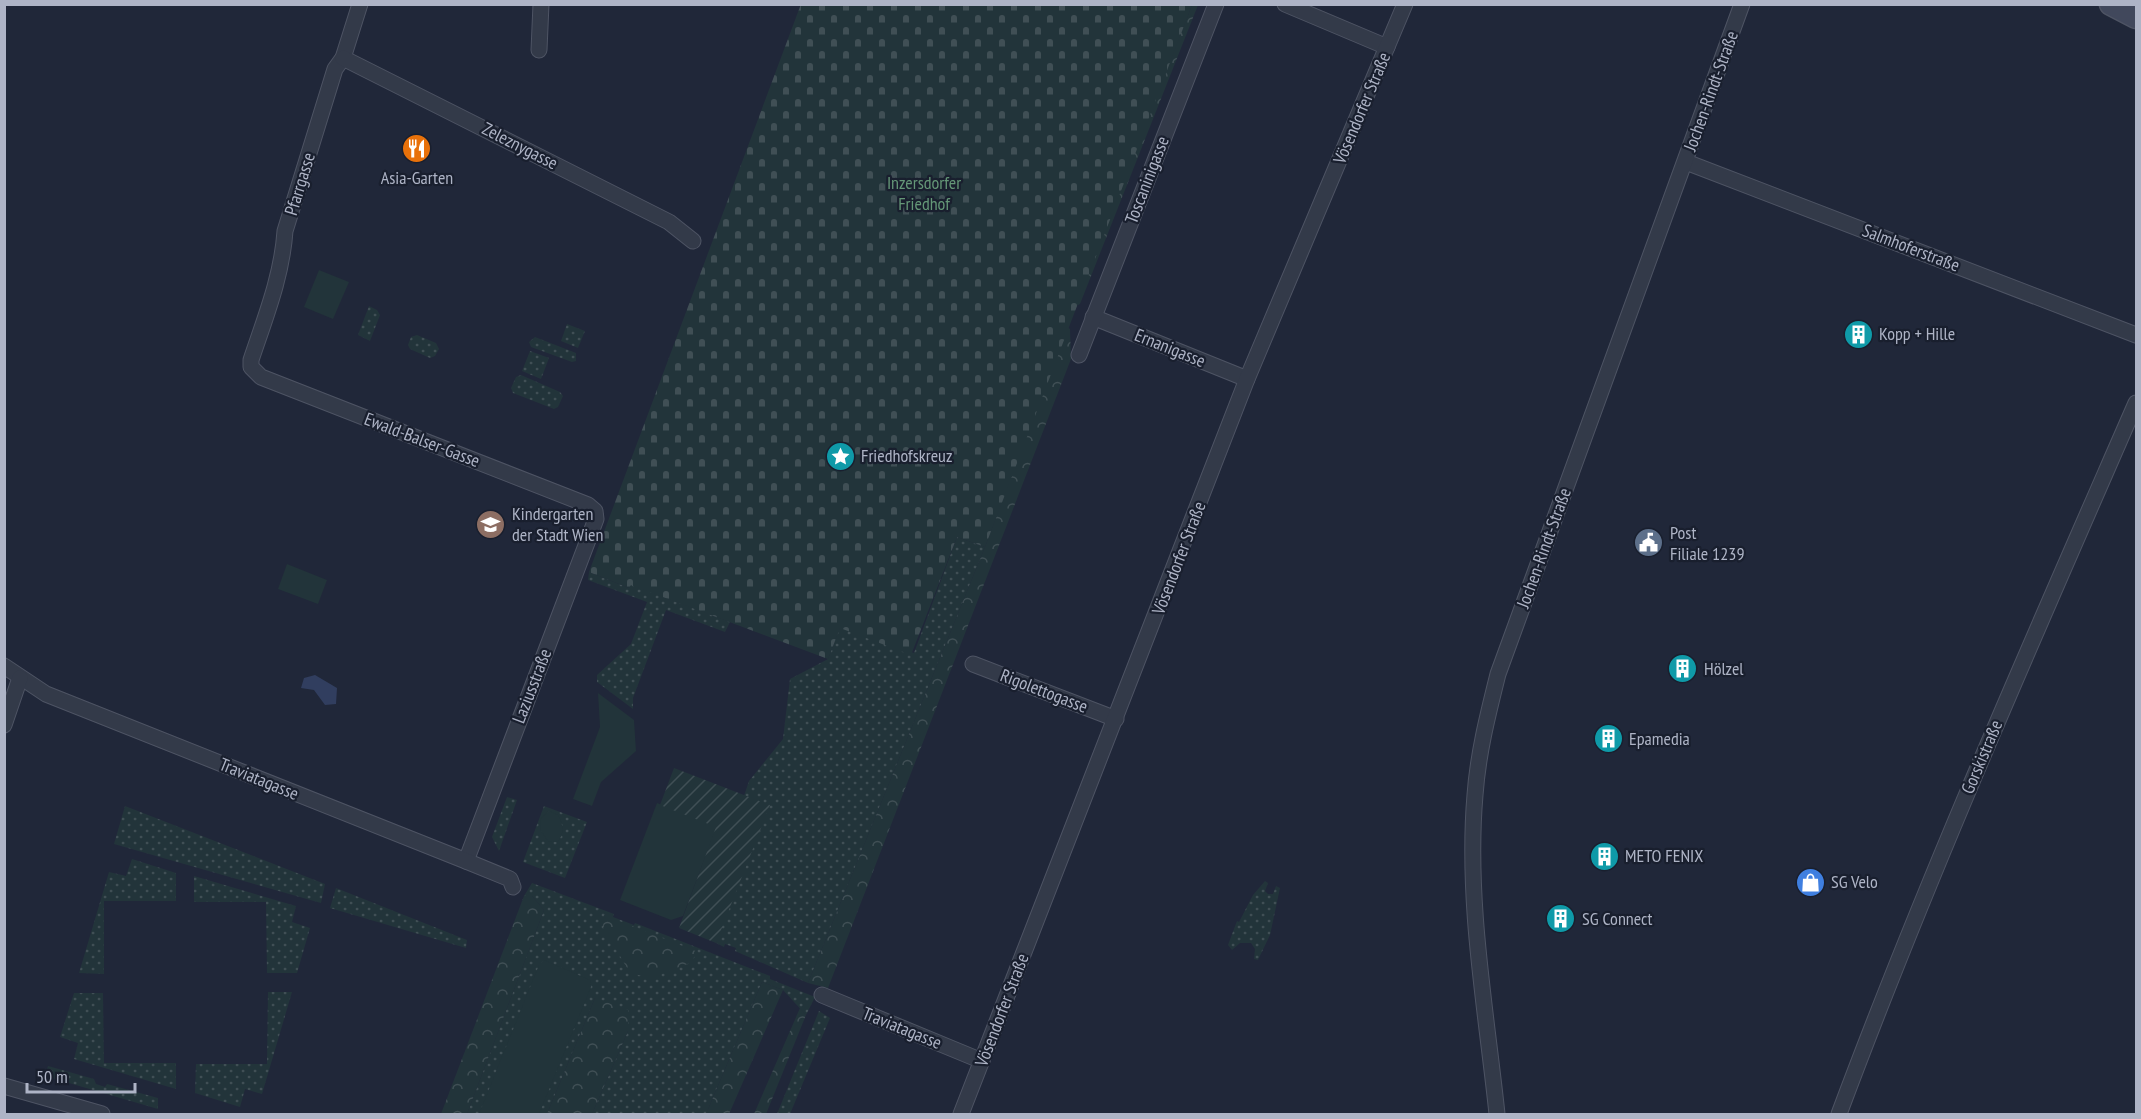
<svg xmlns="http://www.w3.org/2000/svg" width="2141" height="1119" viewBox="0 0 2141 1119" font-family="'PT Sans Narrow',sans-serif">
<defs>
<pattern id="grass-dots" width="8" height="8" patternUnits="userSpaceOnUse" patternTransform="scale(1.5)"><rect width="8" height="8" fill="#22343a"/><path d="M2 2h.1M6 6h.1" fill="none" stroke="#404f55" stroke-width="1.8" stroke-linecap="round"/></pattern>
<pattern id="forest-crowns" width="20" height="18" patternUnits="userSpaceOnUse" patternTransform="scale(1.5)"><rect width="20" height="18" fill="#22343a"/><path d="M2 6a3 3 0 1 1 6 0M12 15a3 3 0 1 1 6 0" fill="none" stroke="#404f55"/></pattern>
<pattern id="cemetery-stones" width="16" height="16" patternUnits="userSpaceOnUse" patternTransform="scale(1.5)"><rect width="16" height="16" fill="#22343a"/><path d="M2 7V4a2 2 0 0 1 4 0v3zM10 15v-3a2 2 0 0 1 4 0v3z" fill="#404f55"/></pattern>
<pattern id="garden-furrows" width="10" height="10" patternUnits="userSpaceOnUse" patternTransform="scale(1.5)"><rect width="10" height="10" fill="#22343a"/><path d="M-1 1l2-2M0 10L10 0M9 11l2-2" fill="none" stroke="#404f55"/></pattern>
</defs>
<rect width="100%" height="100%" fill="#202739"/>
<!-- grass -->
<g fill="url(#grass-dots)">
<polygon points="369,306 377,310 380,315 370,341 358,335"/>
<polygon points="567,324 585,331 578,348 561,341"/>
<polygon points="417,335 436,343 439,349 435,356 430,358 410,349 408,345 411,337"/>
<polygon points="535,337 576,353 576,361 572,362 531,347 529,342"/>
<polygon points="530,351 549,358 541,379 522,371"/>
<polygon points="521,375 560,392 563,396 558,407 554,409 513,393 511,388 516,377"/>
<polygon points="957,537 985,547 808,983 735,951 736,948 725,944 724,947 716,943 717,938 709,900 749,781 783,739 790,679 828,659 840,627 914,653"/>
<polygon points="589,572 629,588 630,584 730,622 725,632 666,610 633,698 633,709 597,682 597,675 631,644 647,602 588,580"/>
<polygon points="507,797 517,800 499,851 492,837"/>
<polygon points="125,806 325,884 321,903 114,844"/>
<polygon points="544,806 587,822 565,878 523,862"/>
<polygon points="132,859 176,873 176,901 104,901 104,974 79,973 109,872 126,876"/>
<polygon points="194,876 296,906 292,922 310,928 297,973 267,973 266,902 194,902"/>
<polygon points="1265,881 1268,883 1265,891 1268,894 1273,894 1276,886 1280,888 1270,935 1258,960 1254,959 1255,949 1251,943 1240,943 1232,950 1228,945 1237,921 1239,922 1253,895"/>
<polygon points="532,883 614,914 613,917 634,925 635,923 770,976 770,979 815,997 806,1015 783,990 762,982 706,1114 592,1114 628,1031 595,998 547,1114 467,1114 544,910 532,896 524,896"/>
<polygon points="336,888 467,940 466,948 330,908"/>
<polygon points="268,992 292,992 262,1094 245,1089 240,1107 195,1093 196,1064 267,1064"/>
<polygon points="74,993 103,993 104,1063 176,1063 176,1089 74,1059 78,1043 60,1037"/>
<polygon points="819,1011 830,1018 790,1114 777,1114"/>
<polygon points="48,1066 94,1079 96,1084 105,1087 107,1084 158,1098 158,1109 45,1076"/>
</g>
<!-- forest -->
<g fill="url(#forest-crowns)">
<polygon points="1192,5 1198,5 1080,304 1074,307"/>
<polygon points="1067,327 1070,329 1071,359 828,988 808,983 985,547"/>
<polygon points="524,896 532,896 544,910 467,1114 441,1114"/>
<polygon points="604,915 698,952 690,963 651,978 630,973 603,927"/>
<polygon points="762,982 783,990 729,1114 706,1114"/>
<polygon points="595,998 628,1010 628,1031 592,1114 547,1114"/>
<polygon points="800,1008 806,1015 766,1114 754,1114"/>
</g>
<!-- cemetery -->
<polygon fill="url(#cemetery-stones)" points="801,4 1192,5 985,547 957,537 911,655 840,628 828,659 631,585 629,588 589,572"/>
<!-- park -->
<g fill="#22343a">
<polygon points="319,270 349,282 333,319 304,307"/>
<polygon points="287,564 327,580 318,604 278,589"/>
<polygon points="598,693 634,720 636,751 601,782 592,806 573,799 600,727"/>
<polygon points="657,803 717,826 683,916 671,920 620,900"/>
<path d="M549,811L558,815C563,823 565,835 557,842L548,841L541,831L540,819Z"/>
<polygon points="544,960 590,980 591,987 539,1114 479,1114 539,965"/>
</g>
<!-- garden -->
<polygon fill="url(#garden-furrows)" points="674,768 770,805 716,943 679,928 716,827 660,805"/>
<!-- water -->
<polygon fill="#313e5f" points="315,675 337,688 336,704 325,705 314,690 301,688 304,678"/>
<g fill="none" stroke-linecap="round" stroke-linejoin="round">
<defs>
<g id="minor">
<path d="M360,4L343,58L335,69L285,231C282,276 265,318 251,360V367L261,377L588,505L595,511L596,519L466,861"/>
<polyline points="1285,4 1387,47"/>
<polyline points="539,50 541,4"/>
<polyline points="343,58 669,222 693,241"/>
<polyline points="1686,162 2136,335"/>
<polyline points="1093,317 1247,379"/>
<polyline points="1079,355 1216,4"/>
<polyline points="973,664 1116,719"/>
<polyline points="4,666 46,694 466,861 510,879 513,887"/>
<polyline points="4,725 20,678"/>
<polyline points="822,995 982,1061"/>
<polyline points="4,1086 102,1114"/>
<polyline points="961,1114 1247,379 1405,4"/>
<path d="M1497,1114C1486,1009 1466,901 1475,795C1478,753 1488,714 1498,674L1742,4"/>
<path d="M1839,1114C1929,873 2033,639 2136,403"/>
</g>
<polyline id="secondary" points="2111,4 2136,17"/>
</defs>
<!-- minor casing -->
<use href="#minor" stroke="#4e5464" stroke-width="17"/>
<!-- secondary casing -->
<use href="#secondary" stroke="#4e5464" stroke-width="25"/>
<!-- minor -->
<use href="#minor" stroke="#333a49" stroke-width="15"/>
<!-- secondary -->
<use href="#secondary" stroke="#41485c" stroke-width="22"/>
</g>
<!-- icons -->
<defs>
<symbol id="restaurant-disc" viewBox="-11 -11 22 22"><circle r="9.5" fill="#e8710a" stroke="#191f2e"/><path d="M-5-6h1v4h1v-4h1v4h1v-4h1v5L-1.5 .5V6h-2V.5L-5-1ZM5-6V6H3V1.5H1.5Q1.5-4 5-6Z" fill="#fff"/></symbol>
<symbol id="building-disc" viewBox="-11 -11 22 22"><circle r="9.5" fill="#0f9aa8" stroke="#191f2e"/><path d="M-4-6H4V6H1V3H-1V6H-4ZM-2.5-4.3h1.7v1.8h-1.7ZM.8-4.3h1.7v1.8H.8ZM-2.5-1h1.7V.8h-1.7ZM.8-1h1.7V.8H.8Z" fill="#fff"/></symbol>
<symbol id="sight-disc" viewBox="-11 -11 22 22"><circle r="9.5" fill="#0f9aa8" stroke="#191f2e"/><path d="M0-6L1.8-2.2L6-1.7L2.9 1.2L3.7 5.4L0 3.3L-3.7 5.4L-2.9 1.2L-6-1.7L-1.8-2.2Z" fill="#fff"/></symbol>
<symbol id="school-disc" viewBox="-11 -11 22 22"><circle r="9.5" fill="#8d6e63" stroke="#191f2e"/><path d="M0-5L7-2L0 1L-7-2ZM-4 1L0 2.5L4 1V4Q0 6-4 4Z" fill="#fff"/></symbol>
<symbol id="civic-disc" viewBox="-11 -11 22 22"><circle r="9.5" fill="#5c6f8a" stroke="#191f2e"/><path d="M-.6-6.5H3V-4.5H.6V-3L4-1V1h2V6H-6V1h2V-1L-.6-3ZM-1.2 2.5V6h2.4V2.5Z" fill="#fff"/></symbol>
<symbol id="shop-disc" viewBox="-11 -11 22 22"><circle r="9.5" fill="#3f7fe0" stroke="#191f2e"/><path d="M-5-2.5h2.3a2.7 3.5 0 0 1 5.4 0H5L5.5 6h-11ZM-1.5-2.5h3a1.5 2.3 0 0 0-3 0Z" fill="#fff"/></symbol>
</defs>
<g fill-rule="evenodd">
<use href="#restaurant-disc" x="400" y="132" width="33" height="33"/>
<use href="#building-disc" x="1842" y="318" width="33" height="33"/>
<use href="#sight-disc" x="824" y="440" width="33" height="33"/>
<use href="#school-disc" x="474" y="508" width="33" height="33"/>
<use href="#civic-disc" x="1632" y="526" width="33" height="33"/>
<use href="#building-disc" x="1666" y="652" width="33" height="33"/>
<use href="#building-disc" x="1592" y="722" width="33" height="33"/>
<use href="#building-disc" x="1588" y="840" width="33" height="33"/>
<use href="#shop-disc" x="1794" y="866" width="33" height="33"/>
<use href="#building-disc" x="1544" y="902" width="33" height="33"/>
</g>
<g text-anchor="middle" stroke-width="4.5" stroke-linejoin="round" paint-order="stroke">
<!-- street labels -->
<g font-size="18" fill="#aeb4c6" stroke="#191f2e">
<text transform="translate(1711 91) rotate(-70)" y="6">Jochen-Rindt-Straße</text>
<text transform="translate(1362 108) rotate(-67)" y="6">Vösendorfer Straße</text>
<text transform="translate(520 146) rotate(27)" y="6">Zeleznygasse</text>
<text transform="translate(1147 180) rotate(-69)" y="6">Toscaninigasse</text>
<text transform="translate(300 184) rotate(-73)" y="6">Pfarrgasse</text>
<text transform="translate(1911 248) rotate(21)" y="6">Salmhoferstraße</text>
<text transform="translate(1170 348) rotate(22)" y="6">Ernanigasse</text>
<text transform="translate(422 440) rotate(21)" y="6">Ewald-Balser-Gasse</text>
<text transform="translate(1544 548) rotate(-70)" y="6">Jochen-Rindt-Straße</text>
<text transform="translate(1179 558) rotate(-69)" y="6">Vösendorfer Straße</text>
<text transform="translate(532 686) rotate(-69)" y="6">Laziusstraße</text>
<text transform="translate(1044 691) rotate(21)" y="6">Rigolettogasse</text>
<text transform="translate(1982 757) rotate(-67)" y="6">Gorskistraße</text>
<text transform="translate(259 779) rotate(22)" y="6">Traviatagasse</text>
<text transform="translate(1002 1010) rotate(-69)" y="6">Vösendorfer Straße</text>
<text transform="translate(902 1028) rotate(22)" y="6">Traviatagasse</text>
</g>
<!-- poi labels -->
<g font-size="18" fill="#aeb4c6" stroke="#191f2e" text-anchor="start">
<text x="417" y="184" text-anchor="middle">Asia-Garten</text>
<text x="1879" y="340">Kopp + Hille</text>
<text x="861" y="462">Friedhofskreuz</text>
<text x="512" y="520">Kindergarten<tspan x="512" dy="21">der Stadt Wien</tspan></text>
<text x="1670" y="539">Post<tspan x="1670" dy="21">Filiale 1239</tspan></text>
<text x="1704" y="675">Hölzel</text>
<text x="1629" y="745">Epamedia</text>
<text x="1625" y="862">METO FENIX</text>
<text x="1831" y="888">SG Velo</text>
<text x="1582" y="925">SG Connect</text>
</g>
<!-- park labels -->
<g font-size="18" fill="#649777" stroke="#191f2e">
<text x="924" y="189">Inzersdorfer<tspan x="924" dy="21">Friedhof</tspan></text>
</g>
</g>
<!-- border -->
<rect width="2141" height="1119" fill="none" stroke="#aeb4c6" stroke-width="12"/>
<!-- scale -->
<path d="M27 1083v9h108v-9" fill="none" stroke="#aeb4c6" stroke-width="3"/>
<text x="36" y="1083" font-size="18" fill="#aeb4c6" stroke="#191f2e" stroke-width="4.5" paint-order="stroke">50 m</text>
</svg>
